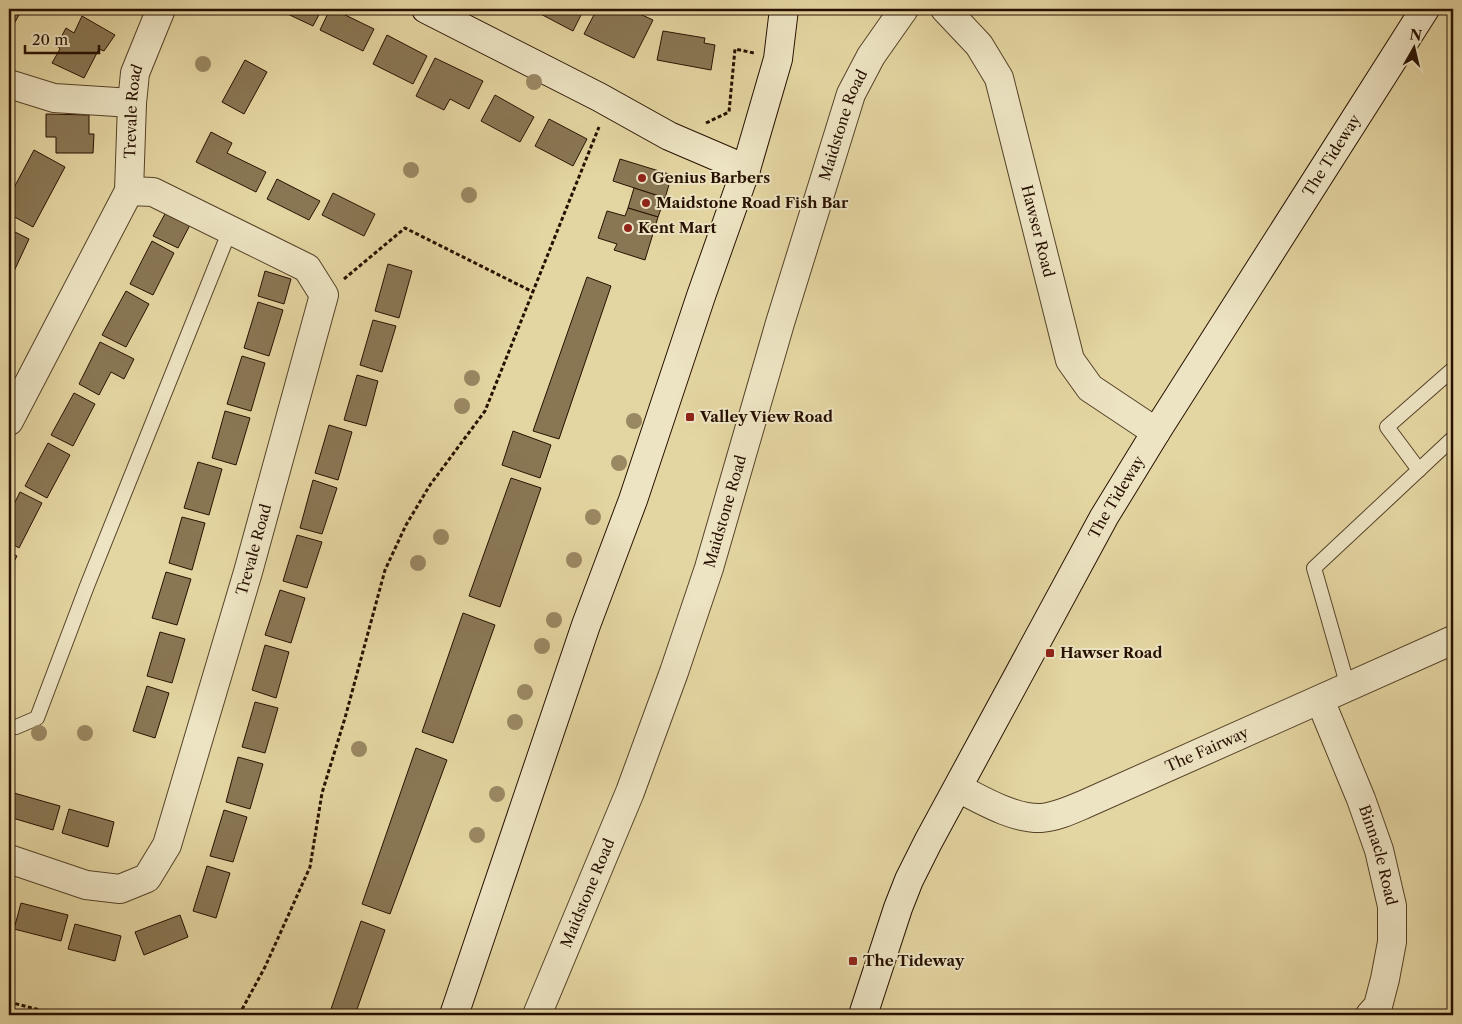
<svg xmlns="http://www.w3.org/2000/svg" width="1462" height="1024" viewBox="0 0 1462 1024" font-family="'Libre Caslon Text',serif">
<rect width="100%" height="100%" fill="#e4d6a2"/>
<filter id="stains"><feTurbulence type="fractalNoise" baseFrequency=".004" numOctaves="4"/><feColorMatrix values="0 0 0 0 .2 0 0 0 0 .09 0 0 0 0 .02 0 0 0 .5 -.17"/></filter>
<radialGradient id="worn" r=".72"><stop offset=".6" stop-color="#630" stop-opacity="0"/><stop offset="1" stop-color="#630" stop-opacity=".3"/></radialGradient>
<!-- building -->
<g fill="#897754" stroke="#271000">
<polygon points="9,9 20,13 9,33"/>
<polygon points="277,9 322,9 313,26"/>
<polygon points="330,9 333,9 374,29 363,51 320,30"/>
<polygon points="531,9 584,9 573,31"/>
<polygon points="597,9 629,9 653,20 634,58 584,34"/>
<polygon points="82,16 115,35 104,51 99,49 84,78 52,63 60,49 57,45 66,28 74,33"/>
<polygon points="663,31 705,38 704,43 715,45 711,70 657,60"/>
<polygon points="387,35 427,56 413,84 373,64"/>
<polygon points="435,58 483,81 469,109 450,99 444,110 416,96"/>
<polygon points="245,60 267,72 244,114 222,102"/>
<polygon points="495,95 534,117 520,142 481,121"/>
<polygon points="46,114 89,115 89,134 94,134 93,153 56,153 56,137 46,137"/>
<polygon points="549,119 587,139 573,166 535,146"/>
<polygon points="211,132 232,143 227,153 266,172 256,192 196,162"/>
<polygon points="34,150 65,167 33,227 9,214 9,197"/>
<polygon points="620,159 672,175 665,198 613,181"/>
<polygon points="277,179 320,201 309,220 267,199"/>
<polygon points="634,188 665,198 658,217 628,208"/>
<polygon points="333,193 375,214 364,236 322,215"/>
<polygon points="628,208 658,217 645,260 614,250 617,244 598,238 607,211 625,216"/>
<polygon points="166,212 190,225 178,248 153,236"/>
<polygon points="9,229 29,239 9,282"/>
<polygon points="152,241 174,253 153,295 130,284"/>
<polygon points="388,264 412,271 399,318 375,311"/>
<polygon points="265,271 291,279 284,304 258,296"/>
<polygon points="587,277 611,286 559,439 533,431"/>
<polygon points="126,291 149,304 126,347 102,335"/>
<polygon points="258,302 283,310 269,356 244,348"/>
<polygon points="373,320 396,326 382,372 360,365"/>
<polygon points="100,342 134,359 124,379 111,372 99,395 79,384"/>
<polygon points="242,356 265,363 251,411 227,404"/>
<polygon points="357,375 378,381 366,426 344,420"/>
<polygon points="74,393 95,404 73,446 51,435"/>
<polygon points="225,411 250,418 236,465 212,458"/>
<polygon points="329,425 352,432 338,480 315,473"/>
<polygon points="513,431 551,445 540,478 502,465"/>
<polygon points="48,443 70,455 47,498 25,486"/>
<polygon points="198,462 222,469 209,515 184,508"/>
<polygon points="511,478 541,488 500,607 469,596"/>
<polygon points="313,480 337,488 322,534 300,528"/>
<polygon points="20,492 42,503 19,548 9,542 9,514"/>
<polygon points="182,517 205,523 192,570 169,563"/>
<polygon points="297,535 322,542 307,588 283,581"/>
<polygon points="9,552 17,556 9,571"/>
<polygon points="166,572 191,579 177,625 152,618"/>
<polygon points="280,590 305,598 291,643 265,635"/>
<polygon points="463,613 495,625 453,743 422,732"/>
<polygon points="160,632 185,639 172,683 147,676"/>
<polygon points="265,645 289,652 276,698 252,690"/>
<polygon points="147,686 169,693 155,738 133,731"/>
<polygon points="255,702 278,708 265,753 242,747"/>
<polygon points="416,748 447,760 390,914 362,904"/>
<polygon points="238,757 263,764 250,809 226,802"/>
<polygon points="14,793 60,806 53,830 9,817"/>
<polygon points="69,809 114,822 108,847 62,833"/>
<polygon points="224,810 247,817 233,862 210,856"/>
<polygon points="207,866 230,873 216,918 193,911"/>
<polygon points="9,900 13,901 9,916"/>
<polygon points="21,903 68,915 61,941 14,929"/>
<polygon points="180,915 188,937 144,955 135,932"/>
<polygon points="361,921 385,930 355,1015 329,1015"/>
<polygon points="75,924 121,936 115,961 68,949"/>
</g>
<g fill="none" stroke-linecap="round" stroke-linejoin="round">
<defs>
<g id="lane">
<polyline points="1419,470 1387,427 1453,369"/>
<polyline points="1348,687 1314,568 1453,438"/>
<polyline points="9,726 16,727 37,718 87,586 230,230"/>
</g>
<g id="street">
<path id="s1" d="M945,9L979,45L999,78L1070,360L1090,388L1156,432"/>
<polyline points="9,84 54,98 132,103"/>
<path id="s2" d="M9,421L129,191L132,103L135,73L161,9"/>
<path id="s3" d="M1320,700L1361,799L1379,850L1392,906V942L1385,979L1378,1006L1370,1015"/>
<path id="s4" d="M958,788C982,800 1013,819 1041,818C1056,817 1071,810 1085,804L1453,640"/>
<path id="s5" d="M9,859L86,885L120,889L147,878L167,845L248,572L324,295L307,268L153,192L129,191"/>
<path id="s6" d="M537,1015L630,792L674,672L709,568L780,323L851,94L871,56L904,9"/>
</g>
<g id="secondary">
<polyline points="426,9 599,97 669,136 746,169"/>
<polyline points="454,1015 586,625 633,500 701,296 746,169 778,59 784,9"/>
<path id="s7" d="M863,1015L898,908L909,880L928,842L1104,517L1156,432L1425,9"/>
</g>
</defs>
<!-- lane casing -->
<use href="#lane" stroke="#564228" stroke-width="16"/>
<!-- street casing -->
<use href="#street" stroke="#564228" stroke-width="30"/>
<!-- secondary casing -->
<use href="#secondary" stroke="#271000" stroke-width="30"/>
<!-- path -->
<g stroke="#271000" stroke-width="3" stroke-dasharray="4 2.5" stroke-linecap="butt">
<polyline points="706,123 729,112 735,49 754,53"/>
<polyline points="344,279 405,228 533,292"/>
<polyline points="9,1002 59,1015"/>
<polyline points="239,1015 265,967 310,867 322,793 345,718 385,570 406,525 430,485 485,411 599,127"/>
</g>
<!-- lane -->
<use href="#lane" stroke="#ede4c3" stroke-width="14"/>
<!-- street -->
<use href="#street" stroke="#ede4c3" stroke-width="28"/>
<!-- secondary -->
<use href="#secondary" stroke="#ede4c3" stroke-width="28"/>
</g>
<!-- trees -->
<g fill="#9a8863">
<circle cx="203" cy="64" r="8"/>
<circle cx="534" cy="82" r="8"/>
<circle cx="411" cy="170" r="8"/>
<circle cx="469" cy="195" r="8"/>
<circle cx="472" cy="378" r="8"/>
<circle cx="462" cy="406" r="8"/>
<circle cx="634" cy="421" r="8"/>
<circle cx="619" cy="463" r="8"/>
<circle cx="593" cy="517" r="8"/>
<circle cx="441" cy="537" r="8"/>
<circle cx="574" cy="560" r="8"/>
<circle cx="418" cy="563" r="8"/>
<circle cx="554" cy="620" r="8"/>
<circle cx="542" cy="646" r="8"/>
<circle cx="525" cy="692" r="8"/>
<circle cx="515" cy="722" r="8"/>
<circle cx="39" cy="733" r="8"/>
<circle cx="85" cy="733" r="8"/>
<circle cx="359" cy="749" r="8"/>
<circle cx="497" cy="794" r="8"/>
<circle cx="477" cy="835" r="8"/>
</g>
<!-- markers -->
<g fill="#8f2418" stroke="#ede4c3" stroke-width="2">
<circle cx="642" cy="178" r="5"/>
<circle cx="646" cy="203" r="5"/>
<circle cx="628" cy="228" r="5"/>
<rect x="685" y="412" width="10" height="10" rx="2.5"/>
<rect x="1045" y="648" width="10" height="10" rx="2.5"/>
<rect x="848" y="956" width="10" height="10" rx="2.5"/>
</g>
<g text-anchor="middle" stroke-width="4" stroke-linejoin="round" paint-order="stroke">
<!-- street labels -->
<g font-size="15" fill="#271000" stroke="#ede4c3">
<text dy="5" stroke="none"><textPath href="#s2" startOffset="339">Trevale Road</textPath></text>
<text dy="5" stroke="none"><textPath href="#s6" startOffset="942">Maidstone Road</textPath></text>
<text dy="5" stroke="none"><textPath href="#s7" startOffset="982">The Tideway</textPath></text>
<text dy="5" stroke="none"><textPath href="#s1" startOffset="246">Hawser Road</textPath></text>
<text dy="5" stroke="none"><textPath href="#s7" startOffset="578">The Tideway</textPath></text>
<text dy="5" stroke="none"><textPath href="#s6" startOffset="538">Maidstone Road</textPath></text>
<text dy="5" stroke="none"><textPath href="#s5" startOffset="491">Trevale Road</textPath></text>
<text dy="5" stroke="none"><textPath href="#s4" startOffset="269">The Fairway</textPath></text>
<text dy="5" stroke="none"><textPath href="#s3" startOffset="166">Binnacle Road</textPath></text>
<text dy="5" stroke="none"><textPath href="#s6" startOffset="132">Maidstone Road</textPath></text>
</g>
<!-- poi labels -->
<g font-size="15" font-weight="bold" fill="#271000" stroke="#ede4c3" text-anchor="start">
<text x="652" y="183">Genius Barbers</text>
<text x="656" y="208">Maidstone Road Fish Bar</text>
<text x="638" y="233">Kent Mart</text>
<text x="700" y="422">Valley View Road</text>
<text x="1060" y="658">Hawser Road</text>
<text x="863" y="966">The Tideway</text>
</g>
</g>
<!-- margin -->
<rect width="1462" height="1024" fill="none" stroke="#e4d6a2" stroke-width="30"/>
<rect x="10" y="10" width="1442" height="1004" fill="none" stroke="#271000" stroke-width="2.5"/>
<rect x="15" y="15" width="1432" height="994" fill="none" stroke="#271000"/>
<!-- north arrow -->
<g transform="translate(1414 48) rotate(8)" stroke="#ede4c3" stroke-width="4" paint-order="stroke">
<path d="M0-4L9 19L0 12L-9 19Z" fill="#271000"/>
<text y="-8" font-size="14" font-weight="bold" text-anchor="middle" fill="#271000">N</text>
</g>
<!-- scale -->
<path d="M25 45v8h74v-8" fill="none" stroke="#271000" stroke-width="2.5"/>
<text x="32" y="45" font-size="15" fill="#271000" stroke="#ede4c3" stroke-width="4" paint-order="stroke">20 m</text>
<rect width="100%" height="100%" filter="url(#stains)"/>
<rect width="100%" height="100%" fill="url(#worn)"/>
</svg>
